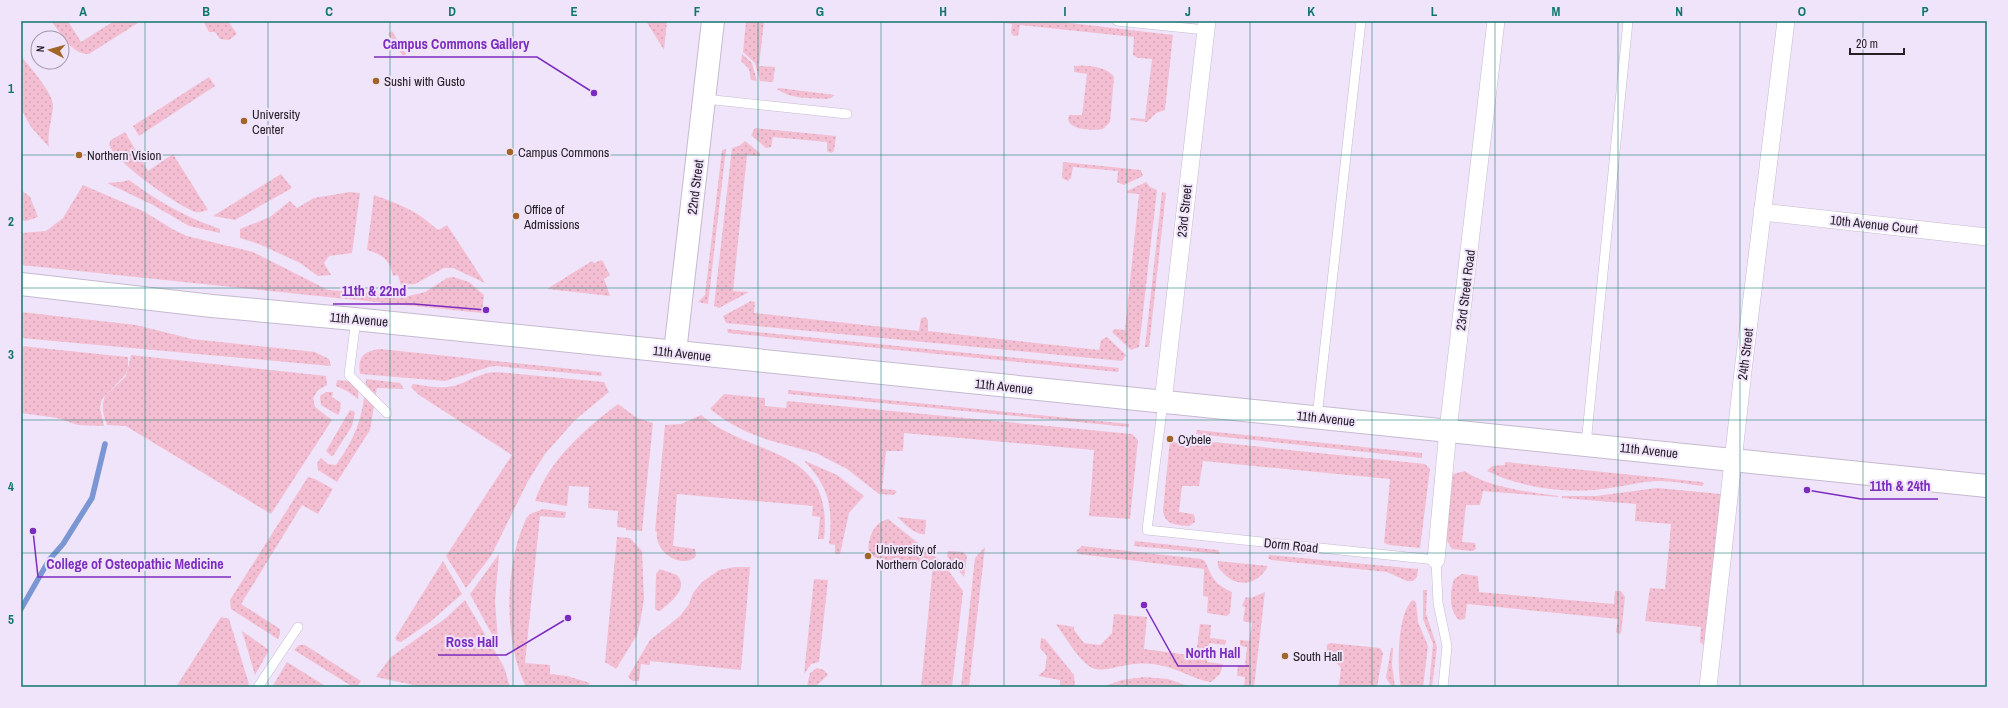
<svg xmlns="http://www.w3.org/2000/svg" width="2008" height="708" viewBox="0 0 2008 708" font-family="'Archivo Narrow',sans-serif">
<defs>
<pattern id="grass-dots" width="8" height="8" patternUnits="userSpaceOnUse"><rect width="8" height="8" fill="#f3bed1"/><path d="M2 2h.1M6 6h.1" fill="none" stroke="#d0a3b3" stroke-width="1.8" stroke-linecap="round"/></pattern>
</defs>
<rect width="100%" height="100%" fill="#f0e4fa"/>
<!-- grass -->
<g fill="url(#grass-dots)">
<path d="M51,21H68L81,42L114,21H141L89,54C72,55 61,33 51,21Z"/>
<polygon points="203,21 228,21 237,34 229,40 220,39 215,32 209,32"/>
<polygon points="646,21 667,21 664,50"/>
<polygon points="746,21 764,21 759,66 775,67 773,82 760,81 755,63 743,52"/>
<polygon points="991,21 1053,21 1173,35 1165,110 1156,113 1147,122 1130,120 1131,118 1145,119 1152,59 1138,58 1133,55 1134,37 1020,25 1018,36 1014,36 1011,33 1012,24"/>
<polygon points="392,31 406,54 403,56 388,34"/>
<polygon points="742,54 752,63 757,81 751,80 749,69 741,61"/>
<path d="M21,56C29,66 54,94 53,106C52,120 47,132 49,147L31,127L21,109Z"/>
<path d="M1074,66C1086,64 1108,67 1114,77L1110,122L1103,129C1093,131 1063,130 1069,115H1082L1087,74L1074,72Z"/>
<polygon points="209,77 215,86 139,136 133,126"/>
<path d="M779,88L835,95L831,98L826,99C810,98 790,99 777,89Z"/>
<polygon points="755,128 836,136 834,151 831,153 827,151 827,142 773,137 771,147 766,148 751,135"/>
<path d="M125,132L148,171L173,154L208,210C204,211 200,213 196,212C179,207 112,160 109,144L111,140Z"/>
<polygon points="745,141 760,153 760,156 747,155 733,291 749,292 719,308 714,306 732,148 739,146"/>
<polygon points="726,149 708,304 698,302 705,295 722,150"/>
<polygon points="1063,162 1141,170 1143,176 1124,185 1117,182 1118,171 1073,167 1071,178 1068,181 1062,178"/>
<polygon points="281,174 292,188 285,192 235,220 213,216"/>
<path d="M129,180C159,202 185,217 220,229V233L189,226L153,205L107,183L120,182Z"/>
<polygon points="1146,182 1150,187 1157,190 1139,347 1131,350 1112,332 1115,329 1125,330 1139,194 1127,193 1127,191"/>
<polygon points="83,185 143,211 174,230 187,236 253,252 328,290 409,296 425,292 447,278 453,277 469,282 484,295 482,313 21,265 21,233 46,231 63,218"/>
<polygon points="21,190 30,197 38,217 26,221 21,220"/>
<polygon points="350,192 360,193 352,253 329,256 324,263 331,275 318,276 300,263 259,244 240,238 240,229 270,217 290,201 297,208 314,198"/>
<polygon points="1162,192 1166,193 1149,347 1145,347"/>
<path d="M374,195C401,205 416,210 438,230L447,225L485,283L453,268H444L415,284L401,285L398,275L393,276C390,260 383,255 367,250Z"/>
<polygon points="602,260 610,275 604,279 610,296 547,289 592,261 594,263"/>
<polygon points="751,301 755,302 754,313 919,331 921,318 925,317 928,320 928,331 1099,350 1101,340 1107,337 1126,355 1122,361 726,323 723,316"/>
<polygon points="21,312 136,325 192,339 315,352 329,359 331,366 21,338"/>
<polygon points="727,329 1119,368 1118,372 728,333"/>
<polygon points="21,346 128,357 128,369 125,375 102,399 100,408 104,426 78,425 57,418 21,413"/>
<path d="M380,349L601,372L602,376L496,366L489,367L445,381L360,374C357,357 364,351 380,349Z"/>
<path d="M131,355L326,376L327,385L318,390L313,398L315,407L332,420L271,514L126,426L107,425C103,414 101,407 105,396L126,376Z"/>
<path d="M496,372L604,382L609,392L575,420L545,454L528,481L491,556L466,588L446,556L512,455L419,395L411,387L413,384C427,386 441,389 454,386C468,382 481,372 496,372Z"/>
<path d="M366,379L400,383L404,389L377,388L370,430L337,482L318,470L317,463L321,458L328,464L336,465C358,434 363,416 366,379Z"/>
<polygon points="337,380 359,382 358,399 347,391 336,386"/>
<polygon points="788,390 1129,424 1129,427 788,394"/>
<polygon points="326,392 333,392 332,397 341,403 340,411 338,415 321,405 320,396"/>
<polygon points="724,394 765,398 765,406 786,408 787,401 1132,434 1138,440 1130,519 1089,516 1094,450 904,433 903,451 886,451 882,489 895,490 897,492 893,495 879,494 847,469 816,453 768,440 747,432 728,422 710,409"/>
<path d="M618,404L637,418L653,423L642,531L626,530V528L617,527L618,511L588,508L589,487L569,486L567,506L535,501C548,461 585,429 618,404Z"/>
<polygon points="350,410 355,412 352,426 333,456 331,456 326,451"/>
<path d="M701,415C754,460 834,444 824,539H818L820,517L812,516L813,506L677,494L673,546L695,549L696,556C683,570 654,553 657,532L655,531L665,425L681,424Z"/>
<polygon points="1197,430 1422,453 1422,458 1196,434"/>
<path d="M1170,439L1173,442L1188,444L1194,440L1425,464L1430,469L1420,548L1390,545L1384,543L1390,479L1203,461L1199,486H1182L1179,512L1193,514L1195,517V522L1189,526C1177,525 1164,525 1163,510Z"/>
<path d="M805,461L837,475L864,496L849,513L840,554H835V545L829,544C833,510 830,487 805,462Z"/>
<path d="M1505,462L1702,482L1704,483L1702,486C1688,484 1673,481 1659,481C1644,481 1631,485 1616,487C1573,495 1527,490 1487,471L1492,466L1505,465Z"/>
<path d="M1465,471C1486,487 1533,493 1559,496L1558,497L1483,491L1480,505H1466L1462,542L1475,543L1476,549L1473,551L1452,549L1446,539L1453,474Z"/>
<polygon points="308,477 315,479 333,489 318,514 302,505 241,604 280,629 280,634 278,639 231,609 230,600"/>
<polygon points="1657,488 1721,494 1705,646 1700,642 1701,627 1645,621 1650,588 1665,589 1671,524 1635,521 1636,504 1562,498 1562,496 1596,496"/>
<path d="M543,509L566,512L565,518L540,516L525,663L550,665V674L567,676L590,683L587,687H526C505,645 505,578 520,534C523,528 524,520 529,515C533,512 539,511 543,509Z"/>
<path d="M897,517L926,520L925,534C916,536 904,523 897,517Z"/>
<path d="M888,519L943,563L963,591L952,687H921L933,565C920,563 878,565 870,553C867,548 869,541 871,535C874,527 880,521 888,519Z"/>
<polygon points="617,537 630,538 642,551 644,599 640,623 637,635 616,669 605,662"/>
<polygon points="1135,541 1218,550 1220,554 1134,546"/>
<path d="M1082,546L1201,559L1205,561C1212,577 1214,584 1232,592L1230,613L1227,616L1207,613L1208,597L1203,596L1204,569L1078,554L1076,551Z"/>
<polygon points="985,547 969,687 961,687 975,558"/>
<polygon points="948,551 963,552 967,556 964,577 947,556"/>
<polygon points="499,554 495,601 498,641 496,642 470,594"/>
<polygon points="1269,555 1418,569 1417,577 1413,581 1407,581 1387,572 1271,560 1268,558"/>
<polygon points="443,561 462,594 430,622 401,642 397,641 395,638"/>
<path d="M1218,561L1268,566C1258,585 1237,589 1222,572C1219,569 1217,566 1218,561Z"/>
<polygon points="735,567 750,567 741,670 650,661 650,665 641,664 639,681 633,681 628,677 650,640 680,616 689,604 693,593 701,583 719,570"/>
<path d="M660,569L677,575C690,589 669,603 660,611L656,610L655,608L656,574Z"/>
<path d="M1462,574L1478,576L1479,592L1614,604L1615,591H1621L1625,597L1621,633L1619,634L1616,632L1618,619L1467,604L1465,619L1459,620C1448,609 1450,592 1454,579Z"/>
<polygon points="814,579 828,580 819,662 811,664 804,674"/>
<polygon points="1423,590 1427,590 1426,614 1437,647 1432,687 1429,687 1433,644 1423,619"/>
<polygon points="1265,592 1254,687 1244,687 1245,677 1237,676 1238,665 1245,666 1247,647 1240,646 1240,640 1249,641 1252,623 1243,621 1245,607 1242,606 1246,597 1251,598"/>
<polygon points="465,600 504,667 510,687 422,687 376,677 391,657 446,618"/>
<path d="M1413,600L1416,602L1418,622L1428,646L1423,687H1401C1397,669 1397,611 1413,600Z"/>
<path d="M1114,614L1147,617L1144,649L1196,656L1200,624L1211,625L1210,638L1226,640L1225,645L1209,643L1207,662L1223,664L1220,674L1211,682C1193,680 1177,667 1158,665C1149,663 1137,663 1128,665C1116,666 1100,674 1089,666C1076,656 1066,638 1056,624L1074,627V630L1084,643L1100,645L1112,633Z"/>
<polygon points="221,617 229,619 249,684 247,687 176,687"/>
<polygon points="242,631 269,650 255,675"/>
<polygon points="1041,638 1045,639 1074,675 1075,687 1060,687 1060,680 1038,676 1045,670 1047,656 1040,648"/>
<polygon points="1330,643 1380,648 1383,653 1377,687 1336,687 1339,684 1341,668 1333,659 1326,658 1327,645"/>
<polygon points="299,645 305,645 361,681 357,687 353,687 294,650"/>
<polygon points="1391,648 1393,648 1392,665 1395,687 1392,687 1386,678"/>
<polygon points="287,662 327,687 272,687"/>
<polygon points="817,668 824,670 828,675 815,687 807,686 810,673"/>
<polygon points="1144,677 1168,679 1191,687 1102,687 1122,680"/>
</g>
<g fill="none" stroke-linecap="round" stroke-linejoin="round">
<!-- stream -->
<polyline stroke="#7a97d4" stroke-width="5.5" points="21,609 49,560 63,544 92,498 105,444"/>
<defs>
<g id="service">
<polyline points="1117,21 1206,30"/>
<polyline points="705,99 847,114"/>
<polyline points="356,319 349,375 387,413"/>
<polyline points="1163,402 1147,530 1436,560 1438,603 1447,646 1443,687"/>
<polyline points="1317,417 1361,21"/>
<polyline points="1586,444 1628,21"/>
<polyline points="258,687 298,627"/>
</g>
<g id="minor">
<polyline points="1762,212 1987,237"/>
<polyline points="1163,402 1207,21"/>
<polyline points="1436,560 1448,430 1496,21"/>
<polyline points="1708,687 1743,371 1786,21"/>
</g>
<polyline id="tertiary" points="675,352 713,21"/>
<polyline id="secondary" points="21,284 212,306 354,319 1987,486"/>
</defs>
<!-- service casing -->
<use href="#service" stroke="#c5bacf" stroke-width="10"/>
<!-- minor casing -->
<use href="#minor" stroke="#c5bacf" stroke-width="18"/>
<!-- tertiary casing -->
<use href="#tertiary" stroke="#c5bacf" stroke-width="24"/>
<!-- secondary casing -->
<use href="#secondary" stroke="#c5bacf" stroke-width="24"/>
<!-- service -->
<use href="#service" stroke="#fff" stroke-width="9"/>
<!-- minor -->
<use href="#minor" stroke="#fff" stroke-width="17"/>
<!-- tertiary -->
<use href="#tertiary" stroke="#fff" stroke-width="22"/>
<!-- secondary -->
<use href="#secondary" stroke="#fff" stroke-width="22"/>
</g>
<!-- grid -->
<path fill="none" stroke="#0f766e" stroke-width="1" stroke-opacity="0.55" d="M145,21V687M268,21V687M390,21V687M513,21V687M636,21V687M758,21V687M881,21V687M1004,21V687M1127,21V687M1250,21V687M1372,21V687M1495,21V687M1618,21V687M1740,21V687M1863,21V687M21,155H1987M21,288H1987M21,420H1987M21,553H1987"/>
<!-- markers -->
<g fill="#a16528" stroke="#f0e4fa" stroke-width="1.5">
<circle cx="376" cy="81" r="4"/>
<circle cx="244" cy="121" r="4"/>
<circle cx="510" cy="152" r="4"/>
<circle cx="79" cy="155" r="4"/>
<circle cx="516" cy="216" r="4"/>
<circle cx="1170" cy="439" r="4"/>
<circle cx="868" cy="556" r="4"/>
<circle cx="1285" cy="656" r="4"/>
</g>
<g text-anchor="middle" stroke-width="4" stroke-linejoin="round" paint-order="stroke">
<!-- poi labels -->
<g font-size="13" fill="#252028" stroke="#f0e4fa" text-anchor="start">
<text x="384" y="86">Sushi with Gusto</text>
<text x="252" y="119">University<tspan x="252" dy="15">Center</tspan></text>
<text x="518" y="157">Campus Commons</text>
<text x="87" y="160">Northern Vision</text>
<text x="524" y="214">Office of<tspan x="524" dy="15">Admissions</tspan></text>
<text x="1178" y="444">Cybele</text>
<text x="876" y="554">University of<tspan x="876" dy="15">Northern Colorado</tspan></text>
<text x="1293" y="661">South Hall</text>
</g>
<!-- street labels -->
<g font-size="13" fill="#252028" stroke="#f0e4fa">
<text transform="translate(695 187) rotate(-83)" y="5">22nd Street</text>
<text transform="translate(1184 211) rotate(-84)" y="5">23rd Street</text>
<text transform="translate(1874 224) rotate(6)" y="5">10th Avenue Court</text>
<text transform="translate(1465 290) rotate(-83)" y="5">23rd Street Road</text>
<text transform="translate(359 319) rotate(5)" y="5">11th Avenue</text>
<text transform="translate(682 353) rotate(6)" y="5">11th Avenue</text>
<text transform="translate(1745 354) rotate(-83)" y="5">24th Street</text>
<text transform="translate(1004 386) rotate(6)" y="5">11th Avenue</text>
<text transform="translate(1326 418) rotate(6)" y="5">11th Avenue</text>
<text transform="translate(1649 450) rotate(6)" y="5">11th Avenue</text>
<text transform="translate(1291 545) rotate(6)" y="5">Dorm Road</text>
</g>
</g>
<!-- callouts -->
<path fill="none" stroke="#7b2cbf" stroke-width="1.5" d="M594 93L537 57H374M486 310L414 304H333M1807 490L1861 499H1938M33 531L38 577H231M568 618L506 655H438M1144 605L1178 666H1249"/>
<g fill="#7b2cbf" stroke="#f0e4fa" stroke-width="1.5">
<circle cx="594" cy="93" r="4"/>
<circle cx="486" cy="310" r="4"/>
<circle cx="1807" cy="490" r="4"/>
<circle cx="33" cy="531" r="4"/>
<circle cx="568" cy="618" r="4"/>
<circle cx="1144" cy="605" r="4"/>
</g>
<g font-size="14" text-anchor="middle" font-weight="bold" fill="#7b2cbf" stroke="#f0e4fa" stroke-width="4" stroke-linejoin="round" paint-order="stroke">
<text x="456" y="49">Campus Commons Gallery</text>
<text x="374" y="296">11th &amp; 22nd</text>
<text x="1900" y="491">11th &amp; 24th</text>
<text x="135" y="569">College of Osteopathic Medicine</text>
<text x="472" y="647">Ross Hall</text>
<text x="1213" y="658">North Hall</text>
</g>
<!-- border -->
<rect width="2008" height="708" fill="none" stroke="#f0e4fa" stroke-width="44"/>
<!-- north arrow -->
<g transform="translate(50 50) rotate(276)"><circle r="19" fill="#f0e4fa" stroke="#9f96a6"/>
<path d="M0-3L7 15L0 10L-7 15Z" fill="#a16528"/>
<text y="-6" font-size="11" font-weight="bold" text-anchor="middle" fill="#252028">N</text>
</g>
<!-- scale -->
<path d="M1850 48v6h54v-6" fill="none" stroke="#252028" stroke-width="2"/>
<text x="1856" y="48" font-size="12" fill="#252028" stroke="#f0e4fa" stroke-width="3" paint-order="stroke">20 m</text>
<rect x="22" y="22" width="1964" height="664" fill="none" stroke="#0f766e" stroke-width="1.5"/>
<g font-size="13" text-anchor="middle" font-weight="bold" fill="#0f766e">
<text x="83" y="16">A</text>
<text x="206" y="16">B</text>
<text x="329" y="16">C</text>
<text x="452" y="16">D</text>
<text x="574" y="16">E</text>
<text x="697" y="16">F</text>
<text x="820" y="16">G</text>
<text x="943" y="16">H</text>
<text x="1065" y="16">I</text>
<text x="1188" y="16">J</text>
<text x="1311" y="16">K</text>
<text x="1434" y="16">L</text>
<text x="1556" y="16">M</text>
<text x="1679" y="16">N</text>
<text x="1802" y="16">O</text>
<text x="1925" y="16">P</text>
<text x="11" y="93">1</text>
<text x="11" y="226">2</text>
<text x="11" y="359">3</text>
<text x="11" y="491">4</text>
<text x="11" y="624">5</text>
</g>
</svg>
